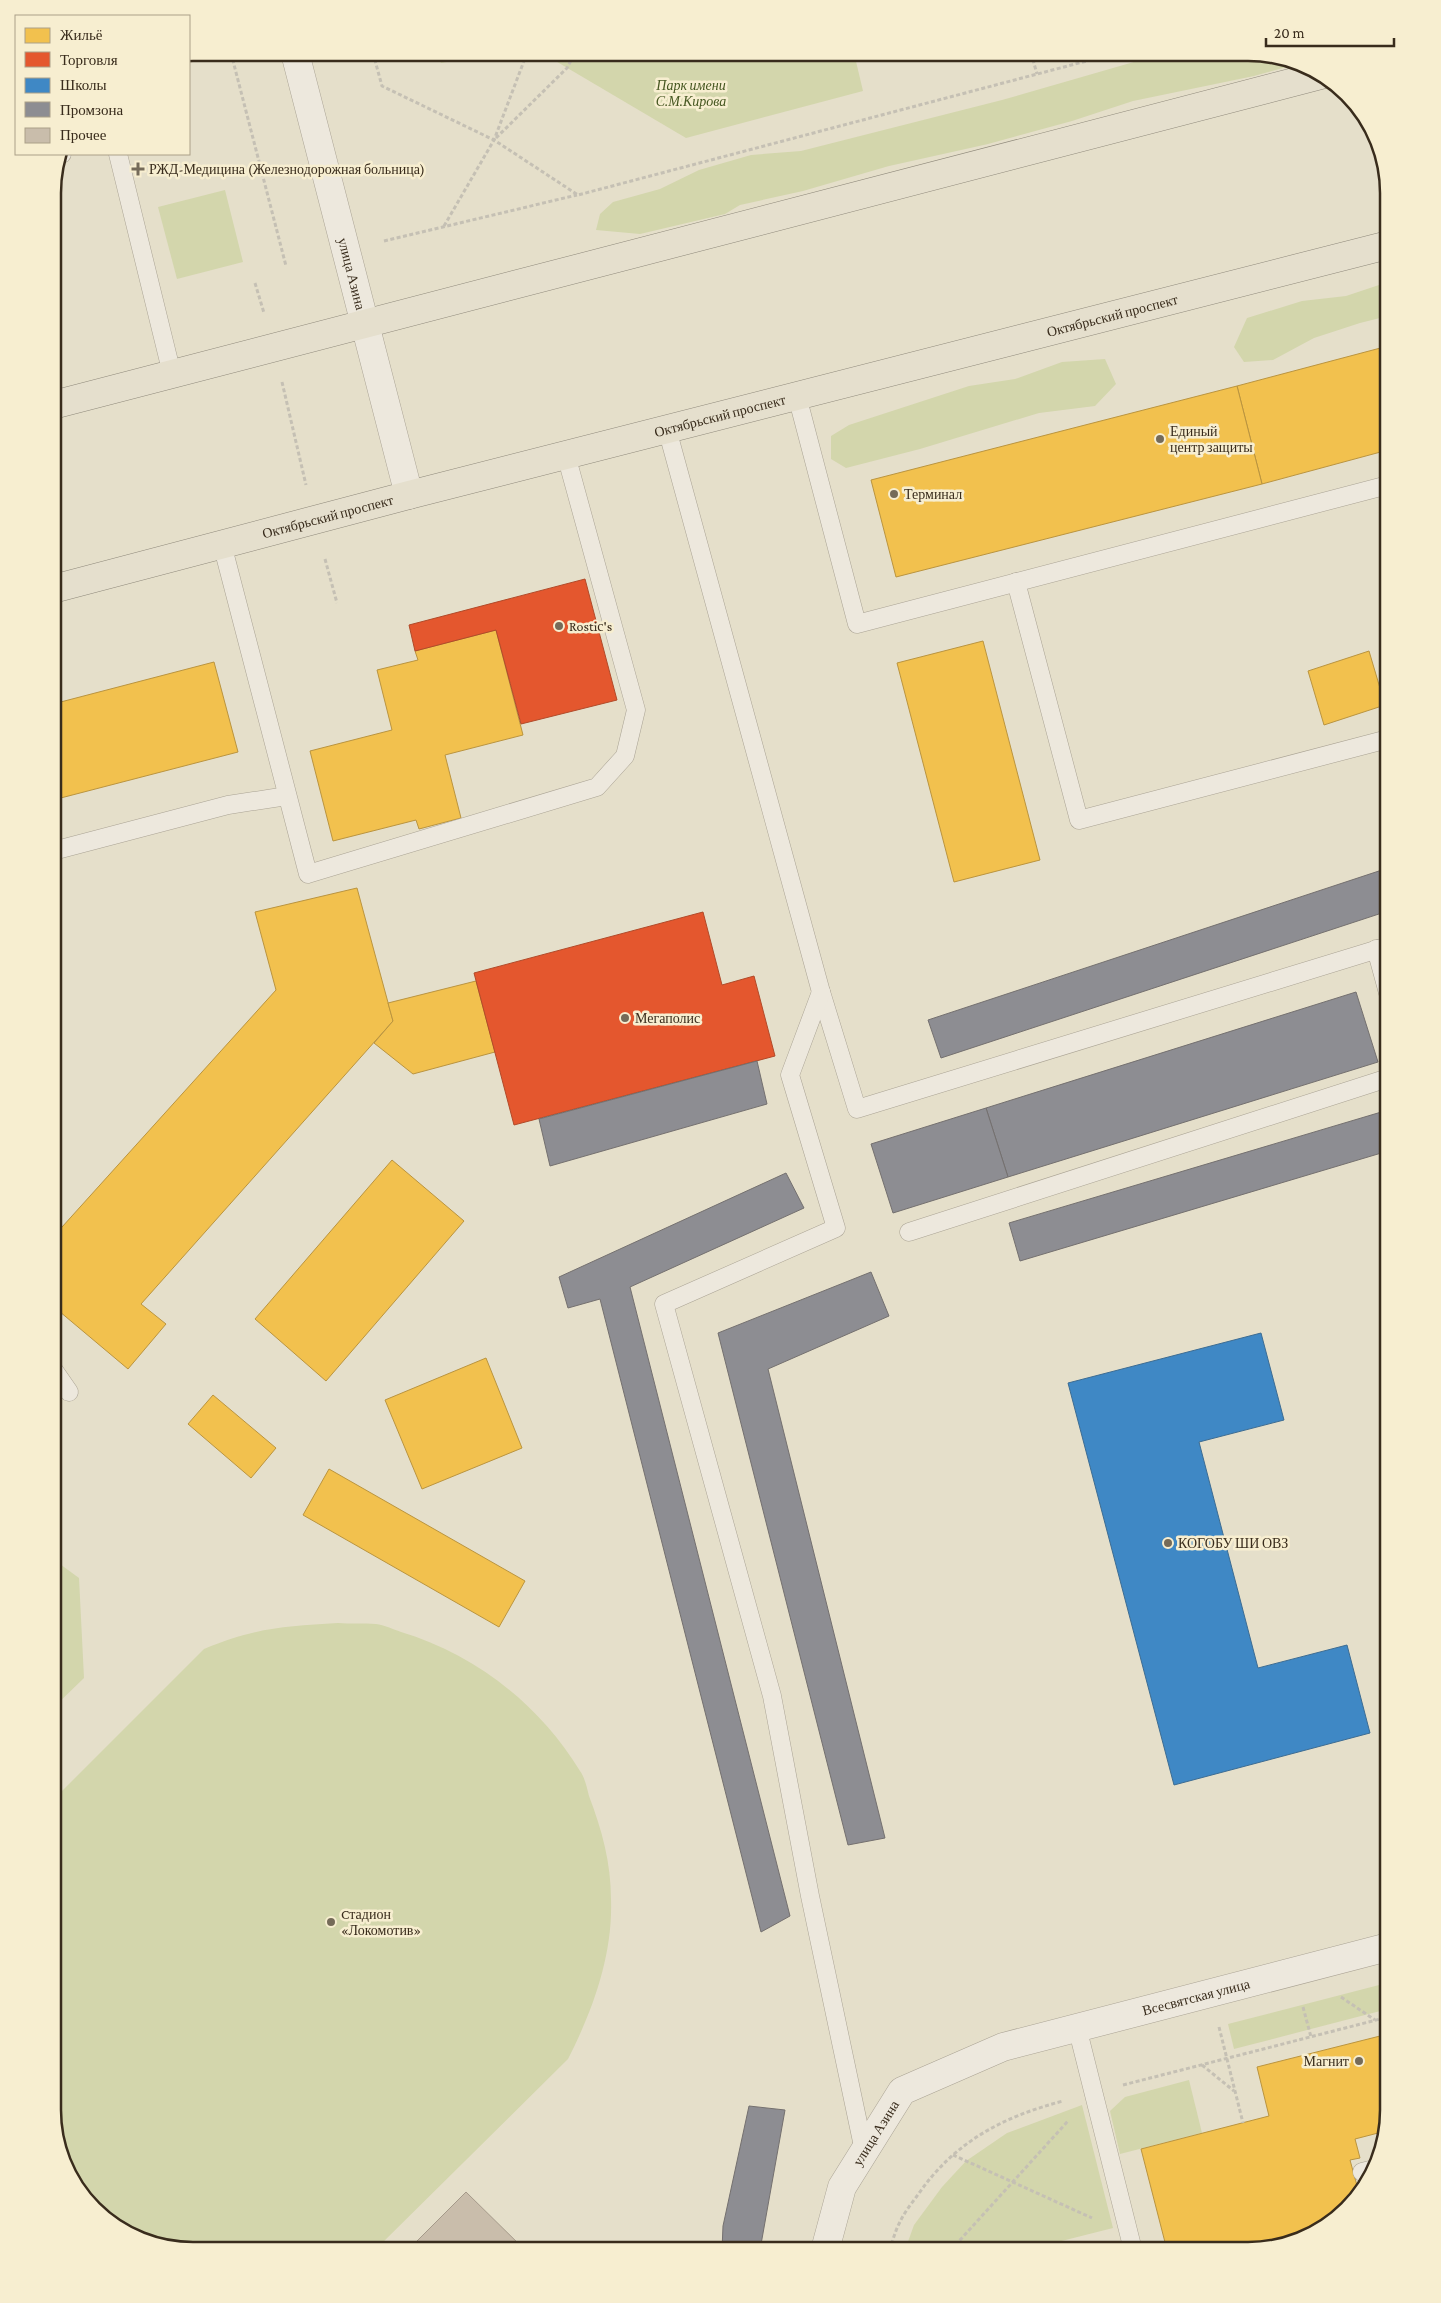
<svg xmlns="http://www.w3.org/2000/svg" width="1441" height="2303" viewBox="0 0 1441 2303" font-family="'Crimson Pro',serif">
<rect width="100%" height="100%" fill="#e5dfca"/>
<!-- green -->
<g fill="#d3d6ac">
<polygon points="398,53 484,53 480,56 441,63 435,53 400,61"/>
<polygon points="542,53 854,53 863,91 686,138"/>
<polygon points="1165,53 1257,53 1294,65 1254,76 1133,101 1072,121 988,144 889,166 803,191 740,205 725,214 640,234 596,230 600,214 613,202 660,189 699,170 751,155 801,151 1002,100"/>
<polygon points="225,190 243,262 177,279 158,207"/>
<polygon points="1388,282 1388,316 1360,323 1314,338 1273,360 1244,362 1234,347 1247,318 1302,301 1346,296"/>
<polygon points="1105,359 1116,384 1095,406 1039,413 920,449 846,468 831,459 831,436 849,425 969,386 1015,379 1062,362"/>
<polygon points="53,1559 79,1578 84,1678 53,1708"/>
<path d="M338,1623C350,1624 364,1623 376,1624C384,1625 393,1629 401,1632C475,1654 540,1705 580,1771C585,1778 587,1788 589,1796C602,1830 611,1863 611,1899C613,1955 593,2010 568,2059L375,2250H184L115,2227L67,2172L53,2110V1800L204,1649C254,1628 285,1626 338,1623Z"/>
<polygon points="1383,1984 1388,2009 1234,2049 1228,2024"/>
<polygon points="1189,2080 1202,2133 1120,2154 1110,2111 1125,2097"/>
<polygon points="1082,2105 1113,2228 1026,2250 905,2250 914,2225 942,2187 966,2161 1007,2133"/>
</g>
<!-- homes -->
<g fill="#f2c14e" stroke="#ba943f">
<polygon points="1388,346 1388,450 1262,484 1237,386"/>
<polygon points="1237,386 1262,484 896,577 871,480"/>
<polygon points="496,630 523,735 445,755 461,818 419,829 416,820 333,841 310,751 392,730 377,670 418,660 415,651"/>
<polygon points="983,641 1040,860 954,882 897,663"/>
<polygon points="1369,651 1385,705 1324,725 1308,671"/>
<polygon points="214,662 238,752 53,800 53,704"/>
<polygon points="357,888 393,1021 141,1304 166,1324 128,1369 53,1306 53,1237 276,990 255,912"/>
<polygon points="476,981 495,1052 413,1074 374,1043 393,1021 388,1003"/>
<polygon points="392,1160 464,1221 326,1381 255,1319"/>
<polygon points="486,1358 522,1448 422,1489 385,1400"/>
<polygon points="213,1395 276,1448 251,1478 188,1424"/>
<polygon points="329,1469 525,1581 499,1627 303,1515"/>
<polygon points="1388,2034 1388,2110 1382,2132 1355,2139 1360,2158 1350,2160 1359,2193 1310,2236 1248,2250 1167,2250 1141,2149 1269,2116 1257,2067"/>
</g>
<!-- shops -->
<g fill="#e4572e" stroke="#b14a29">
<polygon points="585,579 617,700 521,724 496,630 415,651 409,625"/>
<polygon points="703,912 722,985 754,976 775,1056 514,1125 474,973"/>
</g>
<!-- schools -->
<polygon fill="#3f88c5" stroke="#3d6c92" points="1261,1333 1284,1420 1199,1442 1258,1668 1347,1645 1370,1733 1174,1785 1068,1383"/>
<!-- industry -->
<g fill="#8d8d92" stroke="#74706f">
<polygon points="1388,868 1388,911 941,1058 928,1020"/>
<polygon points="1356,992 1378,1062 1008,1177 986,1108"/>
<polygon points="757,1061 767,1104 550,1166 539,1119"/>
<polygon points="986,1108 1008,1177 893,1213 871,1144"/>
<polygon points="1388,1110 1388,1151 1020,1261 1009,1223"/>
<polygon points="786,1173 804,1208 630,1287 790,1916 761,1932 600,1299 568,1308 559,1277"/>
<polygon points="871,1272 889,1316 768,1369 885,1838 848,1845 718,1333"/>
<polygon points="749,2106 785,2110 760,2250 722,2250 723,2226"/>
</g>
<!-- building -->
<polygon fill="#c9bdab" stroke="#a59a8a" points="466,2192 525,2250 408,2250"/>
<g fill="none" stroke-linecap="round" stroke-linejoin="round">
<defs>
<g id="service">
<polyline points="61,154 62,154"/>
<polyline points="118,154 172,374"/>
<polyline points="797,396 857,624 1388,485"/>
<polyline points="667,429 821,992 857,1109 1388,946"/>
<polyline points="222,544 308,874 597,787 625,756 636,710 566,455"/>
<polyline points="1016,582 1079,820 1388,739"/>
<polyline points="53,851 228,805 287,796"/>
<polyline points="1376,949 1388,993"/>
<polyline points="821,992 790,1075 836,1228 664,1304 772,1696 810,1896 864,2151"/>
<polyline points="909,1232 1388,1078"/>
<polyline points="53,1369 69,1392"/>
<polyline points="1077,2027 1133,2250"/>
<polyline points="1362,2172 1370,2170"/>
</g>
<g id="minor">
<path id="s1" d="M295,53L409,495"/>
<path id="s2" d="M825,2250L842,2187L902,2091L1003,2047L1388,1947"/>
</g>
<g id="primary">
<polyline points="53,405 1321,75"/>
<path id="s3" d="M53,589L409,495L1388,245"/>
</g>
</defs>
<!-- service casing -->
<use href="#service" stroke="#aaa394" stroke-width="19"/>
<!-- minor casing -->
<use href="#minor" stroke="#aaa394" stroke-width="29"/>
<!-- primary casing -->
<use href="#primary" stroke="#8f897b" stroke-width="29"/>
<!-- path -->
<g stroke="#c5c0b4" stroke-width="3" stroke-dasharray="4 2.5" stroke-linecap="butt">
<polyline points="231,53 286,266"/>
<polyline points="373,53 382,86 494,140 578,195 1117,53"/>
<polyline points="1031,53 1037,74"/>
<polyline points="496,138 567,68 575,53"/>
<polyline points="444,226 494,140 527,53"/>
<polyline points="384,241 577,195"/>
<polyline points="255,283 264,313"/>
<polyline points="282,382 306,485"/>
<polyline points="325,559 337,603"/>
<polyline points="1341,1997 1375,2020"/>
<polyline points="1303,2007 1311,2037"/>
<polyline points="1219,2027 1243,2123"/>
<polyline points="1202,2065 1234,2091"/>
<polyline points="1123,2085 1388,2017"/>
<polyline points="953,2155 1092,2218"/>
<path d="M889,2250C893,2241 895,2231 900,2222C904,2213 911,2204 917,2196C954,2142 1002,2117 1063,2101"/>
<polyline points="951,2250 1068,2121"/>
<polyline points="1069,2250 1099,2243"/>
</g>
<!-- service -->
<use href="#service" stroke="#ede8dd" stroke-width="18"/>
<!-- minor -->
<use href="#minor" stroke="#ede8dd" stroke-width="28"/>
<!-- primary -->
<use href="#primary" stroke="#e5dfcd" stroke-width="28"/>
</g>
<!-- markers -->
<g fill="#756b59" stroke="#f7eed0" stroke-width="2">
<path d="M135.5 161.5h5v5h5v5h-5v5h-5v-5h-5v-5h5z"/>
<circle cx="1160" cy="439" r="5"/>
<circle cx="894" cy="494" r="5"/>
<circle cx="559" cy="626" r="5"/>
<circle cx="625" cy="1018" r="5"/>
<circle cx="1168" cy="1543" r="5"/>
<circle cx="331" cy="1922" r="5"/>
<circle cx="1359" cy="2061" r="5"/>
</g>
<g text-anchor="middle" stroke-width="5" stroke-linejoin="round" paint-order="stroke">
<!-- park labels -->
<g font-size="14" font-style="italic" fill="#465721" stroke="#f7eed0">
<text x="691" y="90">Парк имени<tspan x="691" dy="16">С.М.Кирова</tspan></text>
</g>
<!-- poi labels -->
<g font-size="14" fill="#392c1c" stroke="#f7eed0" text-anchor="start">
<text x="149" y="174">РЖД-Медицина (Железнодорожная больница)</text>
<text x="1170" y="436">Единый<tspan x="1170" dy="16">центр защиты</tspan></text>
<text x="904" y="499">Терминал</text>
<text x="569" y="631">Rostiс's</text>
<text x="635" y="1023">Мегаполис</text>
<text x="1178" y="1548">КОГОБУ ШИ ОВЗ</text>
<text x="341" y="1919">Cтадион<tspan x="341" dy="16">«Локомотив»</tspan></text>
<text x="1349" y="2066" text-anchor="end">Магнит</text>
</g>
<!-- street labels -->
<g font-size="14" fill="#392c1c" stroke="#f7eed0">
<text dy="5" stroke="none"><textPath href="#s1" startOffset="228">улица Азина</textPath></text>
<text dy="5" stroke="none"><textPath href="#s3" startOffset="1094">Октябрьский проспект</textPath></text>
<text dy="5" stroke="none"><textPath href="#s3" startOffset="689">Октябрьский проспект</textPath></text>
<text dy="5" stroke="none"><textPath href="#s3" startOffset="284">Октябрьский проспект</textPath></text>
<text dy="5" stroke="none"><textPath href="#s2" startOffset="488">Всесвятская улица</textPath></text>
<text dy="5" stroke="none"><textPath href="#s2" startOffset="129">улица Азина</textPath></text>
</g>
</g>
<!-- crop -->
<path d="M0 0H1441V2303H0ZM193 61H1248A132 132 0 0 1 1380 193V2110A132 132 0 0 1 1248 2242H193A132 132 0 0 1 61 2110V193A132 132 0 0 1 193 61Z" fill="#f7eed0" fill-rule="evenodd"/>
<path fill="none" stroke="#392c1c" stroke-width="2.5" d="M193 61H1248A132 132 0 0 1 1380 193V2110A132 132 0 0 1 1248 2242H193A132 132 0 0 1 61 2110V193A132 132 0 0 1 193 61Z"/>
<!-- legend -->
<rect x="15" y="15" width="175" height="140" fill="#f7eed0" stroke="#aba088"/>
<rect x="25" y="28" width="25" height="15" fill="#f2c14e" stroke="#aba088"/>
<text x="60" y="40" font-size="15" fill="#392c1c">Жильё</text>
<rect x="25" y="52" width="25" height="15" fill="#e4572e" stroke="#aba088"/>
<text x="60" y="65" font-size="15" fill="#392c1c">Торговля</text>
<rect x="25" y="78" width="25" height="15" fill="#3f88c5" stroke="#aba088"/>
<text x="60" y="90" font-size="15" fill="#392c1c">Школы</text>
<rect x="25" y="102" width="25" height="15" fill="#8d8d92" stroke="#aba088"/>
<text x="60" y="115" font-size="15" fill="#392c1c">Промзона</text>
<rect x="25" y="128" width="25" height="15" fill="#c9bdab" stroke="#aba088"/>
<text x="60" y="140" font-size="15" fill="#392c1c">Прочее</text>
<!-- scale -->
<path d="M1266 38v8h128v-8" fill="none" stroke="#392c1c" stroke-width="2.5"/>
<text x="1274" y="38" font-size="15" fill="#392c1c" stroke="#f7eed0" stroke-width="4" paint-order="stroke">20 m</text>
</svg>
